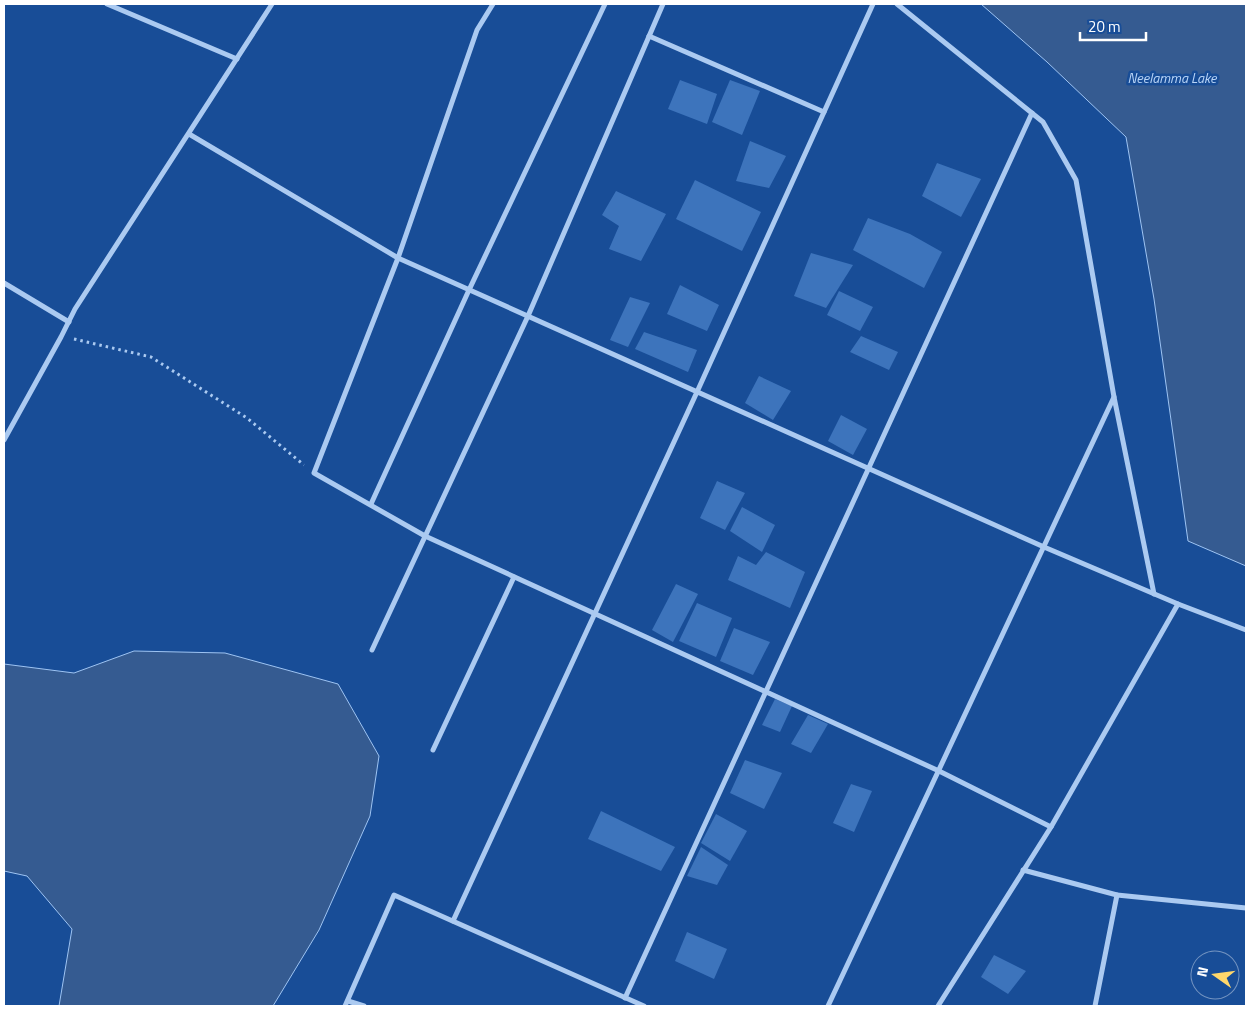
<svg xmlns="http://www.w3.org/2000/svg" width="1250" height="1010" viewBox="0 0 1250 1010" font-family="'Titillium Web',sans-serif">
<rect width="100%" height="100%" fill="#184d97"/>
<!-- water -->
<g fill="#355b91" stroke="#9ec4f3">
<polygon points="981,4 1246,4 1246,566 1188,541 1154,299 1126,137 1047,62"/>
<polygon points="134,651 225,653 338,684 379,756 370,816 319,930 273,1006 59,1006 72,929 27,876 4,871 4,664 74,673"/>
</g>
<!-- building -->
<g fill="#3d74bc">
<polygon points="680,80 717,94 707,124 668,109"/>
<polygon points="730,80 760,91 742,135 712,122"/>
<polygon points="750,141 786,156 769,188 736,181"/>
<polygon points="937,163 981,179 961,217 922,196"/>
<polygon points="695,180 761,212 742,251 676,219"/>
<polygon points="616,191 666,214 641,261 609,249 619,226 602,215"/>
<polygon points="868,218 910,234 942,252 924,288 853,250"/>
<polygon points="811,253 853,265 826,308 794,296"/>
<polygon points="680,285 719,305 707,331 667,314"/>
<polygon points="839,291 873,307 860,331 827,315"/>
<polygon points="630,297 650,303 628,347 610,340"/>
<polygon points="644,332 697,350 688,372 635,349"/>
<polygon points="861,336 898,352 889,370 850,352"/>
<polygon points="759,376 791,391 773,420 745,403"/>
<polygon points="841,415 867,429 853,455 828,441"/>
<polygon points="717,481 745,493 725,530 700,518"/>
<polygon points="742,507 775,525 762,552 730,531"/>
<polygon points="766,552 805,572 790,608 728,580 738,556 756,565"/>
<polygon points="676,584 698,594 673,642 652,630"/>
<polygon points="697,603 732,618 716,657 679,641"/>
<polygon points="734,628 770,642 753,675 720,661"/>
<polygon points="775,699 792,706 780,732 762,725"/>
<polygon points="808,715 828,724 811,753 791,744"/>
<polygon points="745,760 782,773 764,809 730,793"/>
<polygon points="851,784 872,791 854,832 833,823"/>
<polygon points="601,811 675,847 661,871 588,839"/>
<polygon points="716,814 747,831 730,861 701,843"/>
<polygon points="701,847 728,865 717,885 687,876"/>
<polygon points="687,932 727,949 714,979 675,961"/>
<polygon points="994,955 1026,971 1008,994 981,977"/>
</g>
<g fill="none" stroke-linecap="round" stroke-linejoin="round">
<!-- path -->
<polyline stroke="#abcaf1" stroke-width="3" stroke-dasharray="2.5 4" stroke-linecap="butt" points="74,339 151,357 247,418 304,465"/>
<!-- street -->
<g stroke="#abcaf1" stroke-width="5">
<polyline points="107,4 237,59"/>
<polyline points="493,4 477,30 398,258 314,473 425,536 939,771 1051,827"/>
<polyline points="897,4 1043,122 1076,180 1114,397 1154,594"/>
<polyline points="649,36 824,112"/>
<polyline points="189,134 398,258 1044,547 1178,604 1246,630"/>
<polyline points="4,283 69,322"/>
<polyline points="4,440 61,337 75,309 272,4"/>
<polyline points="371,504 469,290 605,4"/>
<polyline points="372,650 528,316 663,4"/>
<polyline points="433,750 514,577"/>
<polyline points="1023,870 1117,895 1246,908"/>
<polyline points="453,921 697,392 873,4"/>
<polyline points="625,998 1032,113"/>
<polyline points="348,1001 364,1006"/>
<polyline points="345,1006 394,895 644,1006"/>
<polyline points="828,1006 1114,397"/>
<polyline points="938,1006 1051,827 1178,604"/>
<polyline points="1095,1006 1117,895"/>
</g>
</g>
<g text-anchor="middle" stroke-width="5" stroke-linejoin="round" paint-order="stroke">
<!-- water labels -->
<g font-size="14" font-style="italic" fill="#b8d4f7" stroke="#184d97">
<text x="1172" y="83">Neelamma Lake</text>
</g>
</g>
<!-- border -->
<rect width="1250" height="1010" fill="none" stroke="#ffffff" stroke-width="10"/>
<!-- north arrow -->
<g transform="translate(1215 975) rotate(284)"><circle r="24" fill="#184d97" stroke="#7494c1"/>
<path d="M0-4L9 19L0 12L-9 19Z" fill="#ffd76b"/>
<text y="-8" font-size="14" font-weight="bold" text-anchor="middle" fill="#ffffff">N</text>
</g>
<!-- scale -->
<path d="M1080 32v8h66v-8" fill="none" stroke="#ffffff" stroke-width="2.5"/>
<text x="1088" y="32" font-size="15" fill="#ffffff" stroke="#184d97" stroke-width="4" paint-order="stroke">20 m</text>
</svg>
